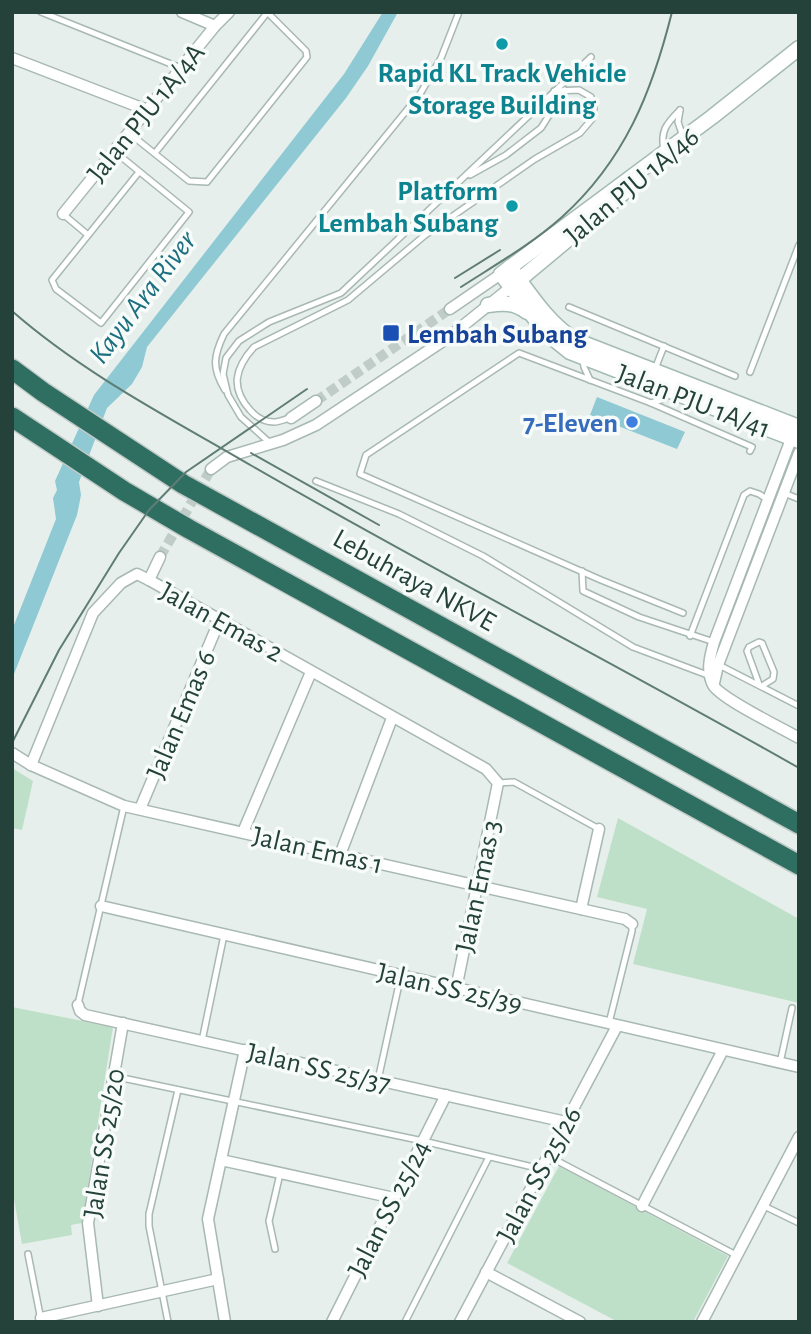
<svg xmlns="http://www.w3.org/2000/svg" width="811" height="1334" viewBox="0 0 811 1334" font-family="'Alegreya Sans',sans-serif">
<rect width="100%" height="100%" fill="#e6efeb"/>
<!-- green -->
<g fill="#bfe0c8">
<polygon points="12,768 33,781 22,830 12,828"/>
<polygon points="618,818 799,919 799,1003 633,964 647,909 597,897"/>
<polygon points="12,1007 113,1027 82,1223 71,1225 72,1235 22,1244 12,1188"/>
<polygon points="559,1166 728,1256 693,1322 618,1322 507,1263"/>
</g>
<!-- water -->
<g fill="#8ec9d4">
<polygon points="383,12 398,12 368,66 346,98 147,347 142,367 132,384 107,408 79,482 81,495 77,515 12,679 12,630 56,519 53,498 57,490 55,481 94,395 344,74"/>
<polygon points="597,397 685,432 677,449 590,415"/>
</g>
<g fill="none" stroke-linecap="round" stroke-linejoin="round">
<!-- street-tunnel -->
<g stroke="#bfccc8" stroke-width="10" stroke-dasharray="10 5" stroke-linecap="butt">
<polyline points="316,401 450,309"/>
<polyline points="160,557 211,469"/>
</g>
<defs>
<g id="lane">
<polyline points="41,12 181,68"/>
<polyline points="680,110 678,122 683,137"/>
<polyline points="129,133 189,181 207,182 307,57 306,51 267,12"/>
<polyline points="114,151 189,212 101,323 56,289 52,280 139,172"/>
<path d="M664,151C660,131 666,124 680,110"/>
<polyline points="155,153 267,13"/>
<polyline points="470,175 506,155 541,128 565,90"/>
<polyline points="63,214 88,235"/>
<polyline points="569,307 735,376"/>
<polyline points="583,360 584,367 590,380"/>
<polyline points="655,369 664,346"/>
<polyline points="750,372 799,245"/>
<path d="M225,390C212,368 213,357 224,334L420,94L441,58L459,12"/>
<polyline points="668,393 664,399 651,403 519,353 366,455 360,474 601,580 683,613"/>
<polyline points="651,403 752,447 750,451"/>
<path d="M290,418C285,419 279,422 274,422C265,422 256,417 250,410C230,388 235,368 254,347L348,300L424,236L535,159L580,133L592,119L594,108L591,97L579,90L554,91"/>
<polyline points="270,443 241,417 228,395 223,374 226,358 239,341 269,322 341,293 591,57"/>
<polyline points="316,481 399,514 483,556 633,647 710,676"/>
<polyline points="784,493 799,499"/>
<polyline points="582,571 583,591 639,617 714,642"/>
<polyline points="690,636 744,495 750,491 759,494 768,500"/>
<polyline points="717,664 799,706"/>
<polyline points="759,684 747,651 749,647 759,642 762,643 774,672 773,679 762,686"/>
<polyline points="498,783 514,782 599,829"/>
<polyline points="78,1004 124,806"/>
<polyline points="609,1023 632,931 632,924"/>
<polyline points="202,1041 224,935"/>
<polyline points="780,1063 792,1008"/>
<polyline points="113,1076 423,1141 541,1169"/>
<polyline points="378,1080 401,975"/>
<polyline points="548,1156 736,1255"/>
<polyline points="764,1206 799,1223"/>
<polyline points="275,1249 269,1221 280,1174"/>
<polyline points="28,1254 41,1320"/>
<polyline points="168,1322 149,1226 149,1214 178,1090"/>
<polyline points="405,1322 489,1157"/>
</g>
<g id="street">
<polyline points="182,12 215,26"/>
<polyline points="12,58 147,110"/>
<polyline points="63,214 215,26 229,12"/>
<polyline points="450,309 501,274"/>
<polyline points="291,418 316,401"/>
<path d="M793,434L714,642C710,656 706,671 713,685C721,699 782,728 799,738"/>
<polyline points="211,469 227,457 283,440 316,425 449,337 511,287"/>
<polyline points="149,580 160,557"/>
<polyline points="714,683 718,665 799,453"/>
<polyline points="12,753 31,765 124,806 625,919 632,924"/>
<polyline points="31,765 93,613 121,583 137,574 149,580 486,769 498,783 456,989"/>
<polyline points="140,809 220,619"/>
<polyline points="243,832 311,672"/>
<polyline points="340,855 392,718"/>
<polyline points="101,906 799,1067"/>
<polyline points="581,909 599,829"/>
<polyline points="78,1005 80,1011 85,1015 566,1122"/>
<polyline points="221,1160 394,1198"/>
<polyline points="642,1206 723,1050"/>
<polyline points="486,1272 580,1322"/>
<polyline points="98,1306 88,1223 123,1023"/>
<polyline points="41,1318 218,1279"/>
<polyline points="225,1322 208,1219 245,1050"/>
<polyline points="332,1322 446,1095"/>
<polyline points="460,1322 617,1026"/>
<polyline points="702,1322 799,1137"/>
</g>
<g id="secondary">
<polyline points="799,48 712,117 501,274 545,332 570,352 799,441"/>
<path d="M510,267C529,293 548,323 575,340L799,427"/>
<polyline points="512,286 639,180"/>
<path d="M488,305C503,303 514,302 527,312"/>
</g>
<g id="highway">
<polyline points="12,369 43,392 183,484 799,824"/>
<polyline points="12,417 124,491 189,529 799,865"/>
</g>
</defs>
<!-- lane casing -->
<use href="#lane" stroke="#a8b8b2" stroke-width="8"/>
<!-- street casing -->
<use href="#street" stroke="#a8b8b2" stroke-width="13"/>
<!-- secondary casing -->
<use href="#secondary" stroke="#a4bbb3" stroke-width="17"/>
<!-- highway casing -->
<use href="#highway" stroke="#c2cac8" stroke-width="22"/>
<!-- lane -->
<use href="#lane" stroke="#fff" stroke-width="5"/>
<!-- street -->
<use href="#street" stroke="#fff" stroke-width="10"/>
<!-- secondary -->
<use href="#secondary" stroke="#fff" stroke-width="14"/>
<!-- highway -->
<use href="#highway" stroke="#2f6f62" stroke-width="19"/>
<!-- tram -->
<g stroke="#5f7d75" stroke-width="2">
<polyline points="455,278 500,250"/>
<path d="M461,287C495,265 532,244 562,217C625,160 652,92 672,12"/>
<path d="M12,311C84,374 170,418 252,466C432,570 618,665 799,768"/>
<polyline points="251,453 379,525"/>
<polyline points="12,743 59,650 119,553 149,510 186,472 307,389"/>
</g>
</g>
<!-- markers -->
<g fill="#0f9aa8" stroke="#f7fbf9" stroke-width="2.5">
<circle cx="502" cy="44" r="7"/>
<circle cx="512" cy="206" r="7"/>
</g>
<rect fill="#1a4fb4" stroke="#f7fbf9" stroke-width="2.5" x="382" y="324" width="18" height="18" rx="3.5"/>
<circle fill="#3f7fe0" stroke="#f7fbf9" stroke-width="2.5" cx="632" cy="422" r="7"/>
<g text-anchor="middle" stroke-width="7" stroke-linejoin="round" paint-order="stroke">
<!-- culture labels -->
<g font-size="28" font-weight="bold" fill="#0d838f" stroke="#f7fbf9">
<text x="502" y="82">Rapid KL Track Vehicle<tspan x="502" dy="32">Storage Building</tspan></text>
<text x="498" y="200" text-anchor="end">Platform<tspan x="498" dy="32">Lembah Subang</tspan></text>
</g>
<!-- street labels -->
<g font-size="28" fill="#24423a" stroke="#f7fbf9">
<text transform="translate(145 112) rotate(-51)" y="10">Jalan PJU 1A/4A</text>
<text transform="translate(631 185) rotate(-40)" y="10">Jalan PJU 1A/46</text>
<text transform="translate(694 400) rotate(21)" y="10">Jalan PJU 1A/41</text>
<text transform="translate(415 579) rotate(29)" y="10">Lebuhraya NKVE</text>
<text transform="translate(222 621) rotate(29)" y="10">Jalan Emas 2</text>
<text transform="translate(180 714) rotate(-67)" y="10">Jalan Emas 6</text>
<text transform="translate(318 849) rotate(13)" y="10">Jalan Emas 1</text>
<text transform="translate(477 886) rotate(-78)" y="10">Jalan Emas 3</text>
<text transform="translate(450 987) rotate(13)" y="10">Jalan SS 25/39</text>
<text transform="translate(319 1067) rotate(13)" y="10">Jalan SS 25/37</text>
<text transform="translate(103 1143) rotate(-81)" y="10">Jalan SS 25/20</text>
<text transform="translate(538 1174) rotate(-62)" y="10">Jalan SS 25/26</text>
<text transform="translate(388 1208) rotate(-63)" y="10">Jalan SS 25/24</text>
</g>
<!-- transit labels -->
<g font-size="28" font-weight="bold" fill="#164399" stroke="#f7fbf9" text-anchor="start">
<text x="407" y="343">Lembah Subang</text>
</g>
<!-- shop labels -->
<g font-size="28" font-weight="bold" fill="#366cbe" stroke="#f7fbf9" text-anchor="end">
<text x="618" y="432">7-Eleven</text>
</g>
<!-- water labels -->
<g font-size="30" font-style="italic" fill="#1c6f80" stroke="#f7fbf9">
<text transform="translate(142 297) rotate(-53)" y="10">Kayu Ara River</text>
</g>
</g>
<!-- border -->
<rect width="811" height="1334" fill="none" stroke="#24423a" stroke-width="28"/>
</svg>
